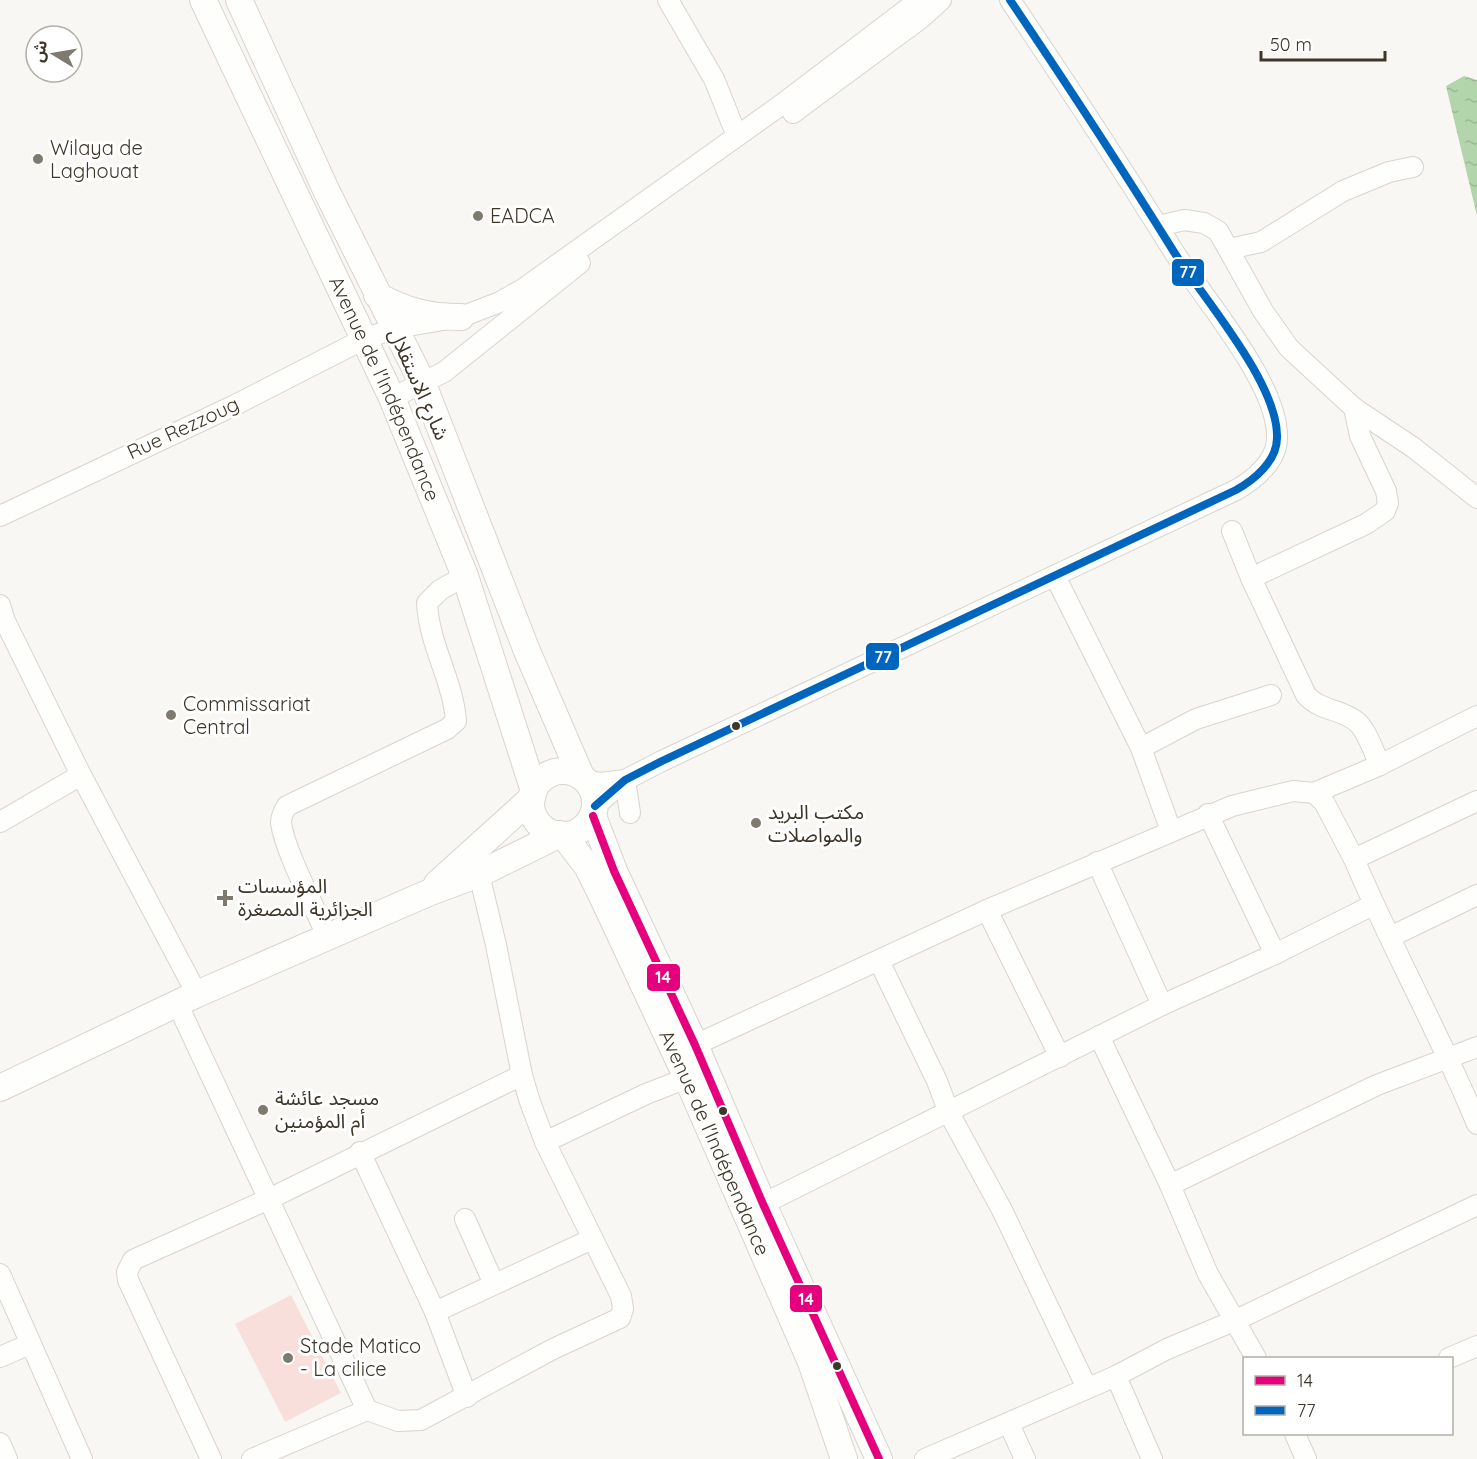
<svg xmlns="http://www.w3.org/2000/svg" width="1477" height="1459" viewBox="0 0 1477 1459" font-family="Quicksand,'Noto Sans Arabic',sans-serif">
<defs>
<pattern id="water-ripples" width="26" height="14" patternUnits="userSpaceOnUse" patternTransform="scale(1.5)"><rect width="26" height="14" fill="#b3d5ac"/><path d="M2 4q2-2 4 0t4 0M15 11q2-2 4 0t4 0" fill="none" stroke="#9bb794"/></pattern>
</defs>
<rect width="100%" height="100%" fill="#f9f7f4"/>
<!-- garden -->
<polygon fill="#f8dfdc" points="291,1295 341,1393 285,1422 235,1324"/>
<!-- water -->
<polygon fill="url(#water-ripples)" points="1464,76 1477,80 1477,216 1446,86"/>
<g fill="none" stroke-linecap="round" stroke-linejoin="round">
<defs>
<g id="minor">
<polyline points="668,0 714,79 737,136"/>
<polyline points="793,113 920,19 941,0"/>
<polyline points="1159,226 1184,220 1204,223 1218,231 1263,311 1289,348 1354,408 1414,448 1477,498"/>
<polyline points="1229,249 1261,242 1343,191 1389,172 1413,167"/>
<polyline points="392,398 444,372 580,263"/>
<polyline points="0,516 233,406 364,339 396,328 461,317 500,302 523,289 785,102 919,0"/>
<path d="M1232,531L1251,578L1306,695C1320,711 1342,709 1357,722C1368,732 1373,751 1380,765"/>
<polyline points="1055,576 1141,748 1171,831"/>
<polyline points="1251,578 1366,524 1385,511 1388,503 1386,491 1360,436 1354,408"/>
<polyline points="0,605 5,621 81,775 197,994"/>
<polyline points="1141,748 1196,719 1271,695"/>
<polyline points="625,780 630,813"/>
<polyline points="587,781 601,783 625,780"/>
<polyline points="1314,793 1380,765 1477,716"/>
<path d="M595,806L625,780L662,761L1236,490C1254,480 1277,461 1277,438C1279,384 1203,298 1174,252C1121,167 1066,83 1010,0"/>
<polyline points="1208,814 1275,954"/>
<polyline points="0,822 81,775"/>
<path d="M1354,859C1392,949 1440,1034 1477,1124"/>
<polyline points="1097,862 1162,1005"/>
<polyline points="987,910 1060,1057"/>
<path d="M327,936C315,907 285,852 281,823C281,816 283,812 287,806L447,729L456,721C453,680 429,645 427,603L440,590L465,576"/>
<polyline points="1390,937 1477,895"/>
<polyline points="879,961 937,1081 949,1113 1002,1210 1087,1388"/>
<polyline points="177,1003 367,1410"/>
<polyline points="1099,1036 1170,1185 1208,1274 1256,1358"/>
<polyline points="695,1045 987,910 1232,806 1293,791 1314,793 1324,802 1354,859 1477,801"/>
<polyline points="545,1142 646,1094 687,1078"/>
<polyline points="360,1152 435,1312 467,1397"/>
<polyline points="1170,1185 1377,1085 1477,1047"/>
<polyline points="763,1204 1162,1005 1275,954 1373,905"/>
<polyline points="465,1219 494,1284"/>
<polyline points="0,1274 82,1459"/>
<polyline points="435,1312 592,1239"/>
<polyline points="0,1357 30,1344"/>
<polyline points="1449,1358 1477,1346"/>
<polyline points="1116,1376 1152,1459"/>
<polyline points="1009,1424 1025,1459"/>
<polyline points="1295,1434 1306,1459"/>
<polyline points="0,1443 7,1459"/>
<polyline points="211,1459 128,1280 127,1272 133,1260 269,1199 522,1075"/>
<polyline points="252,1459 367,1410 398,1421 421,1420 553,1349 620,1318 623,1309 621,1296 545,1142 530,1102 522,1075 496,945 479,874"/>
<polyline points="925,1459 1116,1376 1167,1349 1236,1320 1477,1205"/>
</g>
<g id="major">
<path id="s1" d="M203,0L392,398L465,576L534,791"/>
<polyline points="239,0 327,192 423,384 527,651 581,776"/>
<path d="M377,295C404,311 430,317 461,317"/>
<circle cx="563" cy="803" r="32"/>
<polyline points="593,816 614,871 695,1045 763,1204 879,1459"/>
<path id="s2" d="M563,835L587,866L602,896L687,1078L811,1362L844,1459"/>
<polyline points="437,884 532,798"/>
<polyline points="0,1088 197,994 428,893 479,874 560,834"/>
</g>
</defs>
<!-- minor casing -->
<use href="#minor" stroke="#d9d4cc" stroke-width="22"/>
<!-- major casing -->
<use href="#major" stroke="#d9d4cc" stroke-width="28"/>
<!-- minor -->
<use href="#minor" stroke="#fefefd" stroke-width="20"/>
<!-- major -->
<use href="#major" stroke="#fefefd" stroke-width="26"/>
<defs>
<polyline id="bus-1" points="593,816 614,871 695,1045 763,1204 879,1459"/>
<path id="bus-2" d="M595,806L625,780L662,761L1236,490C1254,480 1277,461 1277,438C1279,384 1203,298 1174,252C1121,167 1066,83 1010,0"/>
</defs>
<!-- bus-1 casing -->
<use href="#bus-1" stroke="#fff" stroke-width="12"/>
<!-- bus-2 casing -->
<use href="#bus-2" stroke="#fff" stroke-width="12"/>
<!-- bus-1 -->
<use href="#bus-1" stroke="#e5007d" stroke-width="8"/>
<!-- bus-2 -->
<use href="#bus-2" stroke="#0065bd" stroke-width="8"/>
</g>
<!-- markers -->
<g fill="#7f7a70" stroke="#fff" stroke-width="2">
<circle cx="38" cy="159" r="6"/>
<circle cx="478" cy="216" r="6"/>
<circle cx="171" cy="715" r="6"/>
<circle cx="756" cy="823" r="6"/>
<path d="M222 889h6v6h6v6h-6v6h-6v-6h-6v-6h6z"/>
<circle cx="263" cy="1110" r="6"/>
<circle cx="288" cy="1358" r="6"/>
</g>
<g fill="#3e3629" stroke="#fff" stroke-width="2">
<circle cx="736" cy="726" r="5"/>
<circle cx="723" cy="1111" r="5"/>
<circle cx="837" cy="1366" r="5"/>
</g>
<g text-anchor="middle" stroke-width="6" stroke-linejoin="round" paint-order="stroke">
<!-- poi labels -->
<g font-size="20" fill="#3e3629" stroke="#fff" text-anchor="start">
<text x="50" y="155">Wilaya de<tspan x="50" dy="23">Laghouat</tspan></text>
<text x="490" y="223">EADCA</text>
<text x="183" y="711">Commissariat<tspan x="183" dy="23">Central</tspan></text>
<text x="768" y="819">مكتب البريد<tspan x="768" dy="23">والمواصلات</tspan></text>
<text x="238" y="893">المؤسسات<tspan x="238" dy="23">الجزائرية المصغرة</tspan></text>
<text x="275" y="1105">مسجد عائشة<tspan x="275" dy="23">أم المؤمنين</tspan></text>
<text x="300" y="1353">Stade Matico<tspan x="300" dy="23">- La cilice</tspan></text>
</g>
<!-- street labels -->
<g font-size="20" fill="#3e3629" stroke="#fff">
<text transform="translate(419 384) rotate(66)" y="7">شارع الاستقلال</text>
<text dy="7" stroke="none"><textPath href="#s1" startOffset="429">Avenue de l'Indépendance</textPath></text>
<text transform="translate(183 428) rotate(-25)" y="7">Rue Rezzoug</text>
<text dy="7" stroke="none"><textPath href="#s2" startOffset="344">Avenue de l'Indépendance</textPath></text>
</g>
</g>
<g stroke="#fff" stroke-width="2">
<rect x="1171" y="258" width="34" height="29" rx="6" fill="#0065bd"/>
<rect x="865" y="642" width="35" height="29" rx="6" fill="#0065bd"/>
<rect x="646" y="963" width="35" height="29" rx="6" fill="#e5007d"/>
<rect x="789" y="1284" width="34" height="29" rx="6" fill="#e5007d"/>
</g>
<g font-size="16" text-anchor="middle" font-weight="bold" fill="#fff">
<text x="1188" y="278">77</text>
<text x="883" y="663">77</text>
<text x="663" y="983">14</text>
<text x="806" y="1305">14</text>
</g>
<!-- legend -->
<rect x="1243" y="1357" width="210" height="78" fill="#ffffff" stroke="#b2afa9" stroke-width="1.5"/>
<rect x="1255" y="1376" width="30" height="9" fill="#e5007d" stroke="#b2afa9" stroke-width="1.5"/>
<text x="1297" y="1387" font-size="18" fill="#3e3629">14</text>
<rect x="1255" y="1406" width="30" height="9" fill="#0065bd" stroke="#b2afa9" stroke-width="1.5"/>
<text x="1297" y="1417" font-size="18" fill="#3e3629">77</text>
<!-- north arrow -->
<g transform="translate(54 54) rotate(281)"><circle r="28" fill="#ffffff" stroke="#b2afa9" stroke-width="1.5"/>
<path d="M0-4.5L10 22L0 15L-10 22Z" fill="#7f7a70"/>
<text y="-9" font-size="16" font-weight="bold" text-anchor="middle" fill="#3e3629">ش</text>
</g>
<!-- scale -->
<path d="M1261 51v9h124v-9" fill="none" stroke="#3e3629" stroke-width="3"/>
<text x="1270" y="51" font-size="18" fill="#3e3629" stroke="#ffffff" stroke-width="4.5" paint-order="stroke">50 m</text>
</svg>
